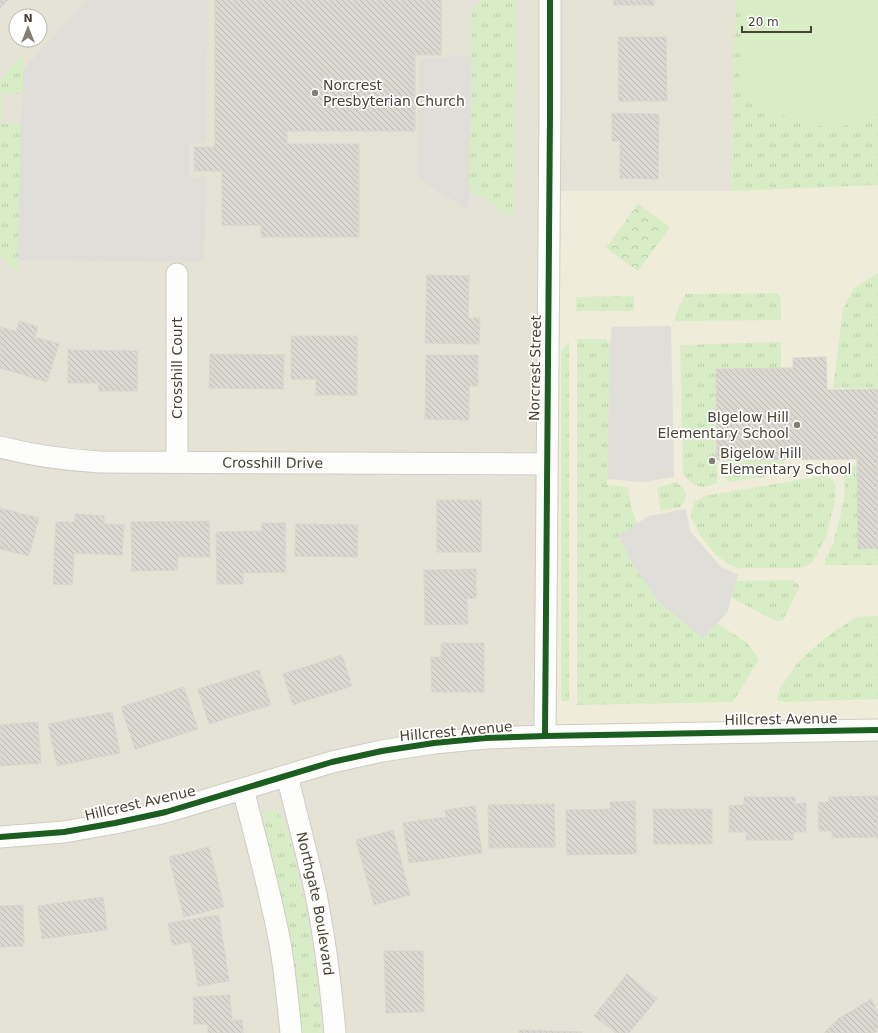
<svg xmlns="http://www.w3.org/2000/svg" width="878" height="1033" viewBox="0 0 878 1033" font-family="'DejaVu Sans',sans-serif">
<defs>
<pattern id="grass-tufts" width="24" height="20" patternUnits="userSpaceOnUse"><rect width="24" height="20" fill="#d8edc5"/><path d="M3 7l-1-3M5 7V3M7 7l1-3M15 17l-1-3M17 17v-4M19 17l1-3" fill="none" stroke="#bca"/></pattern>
<pattern id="park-crowns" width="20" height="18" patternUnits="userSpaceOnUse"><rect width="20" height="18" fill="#d8edc5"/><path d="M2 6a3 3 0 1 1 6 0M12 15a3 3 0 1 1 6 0" fill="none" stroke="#bca"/></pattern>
<pattern id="building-back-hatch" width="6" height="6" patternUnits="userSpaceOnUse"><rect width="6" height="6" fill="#dad8d0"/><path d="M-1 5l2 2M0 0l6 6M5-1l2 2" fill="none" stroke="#bcbbb3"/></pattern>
</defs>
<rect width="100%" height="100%" fill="#f0efe8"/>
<!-- residential -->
<path fill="#e5e3d5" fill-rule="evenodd" d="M0,0H878V1033H0ZM16,16H40V40H16Z"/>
<!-- education -->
<polygon fill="#efecd9" points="735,0 878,0 878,730 545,736 549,191 732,191"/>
<!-- grass -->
<g fill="url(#grass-tufts)">
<polygon points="481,0 515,0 514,219 470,190 471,13"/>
<polygon points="735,0 878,0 878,185 732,191"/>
<polygon points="23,53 23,94 1,94 1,124 20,124 18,272 0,256 0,80"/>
<polygon points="878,273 878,388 833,388 843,309 854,288"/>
<polygon points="777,293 781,298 781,320 675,321 675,316 685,294"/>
<polygon points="634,296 634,311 576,311 576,297"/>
<polygon points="577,339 606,339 610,343 607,485 628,487 631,506 637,524 618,536 704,638 717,623 747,643 759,659 733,702 577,705"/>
<polygon points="569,341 569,701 561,701 561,351"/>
<path d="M781,342V368L716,369L717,483C701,490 694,487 683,474L680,345Z"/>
<polygon points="726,460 784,460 784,471 782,474 728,482 726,478"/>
<polygon points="857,465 858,548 878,548 878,565 826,565 825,559 833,544 841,513 845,493 844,471 848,467"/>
<polygon points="822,476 830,477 836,484 835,501 826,536 813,562 808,565 800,568 738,568 728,564 716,555 700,535 691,517 692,510 695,502 704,496"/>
<polygon points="676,482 684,489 686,494 685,501 680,507 661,511 657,488"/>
<polygon points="793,580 799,585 799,588 783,620 776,621 732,598 736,581"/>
<polygon points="878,616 878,699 784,702 777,700 780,688 799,661 825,638 856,617"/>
<path d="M271,809L279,812C288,827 291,844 295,861C309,917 318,975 322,1033H298L261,824L263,812Z"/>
</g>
<!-- park -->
<polygon fill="url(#park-crowns)" points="638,204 670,227 638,271 606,248"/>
<!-- garden -->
<polygon fill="#d8edc5" points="742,0 878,0 878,109 858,124 827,128 773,113 739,85"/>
<!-- parking -->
<g fill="#dfded8">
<polygon points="87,0 208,0 206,142 189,145 189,177 206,177 204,262 18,260 20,124 23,94 23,70"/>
<polygon points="461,56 471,58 470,190 467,204 468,210 418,178 419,59"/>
<polygon points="671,326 674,477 642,482 607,479 610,343 612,327"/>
<polygon points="686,509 690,531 721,567 738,575 727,613 703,638 659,602 634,566 618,535 649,516"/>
</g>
<!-- building -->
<g fill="url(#building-back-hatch)" stroke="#d8d6ce">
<polygon points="0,0 8,0 0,9"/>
<polygon points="215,0 441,0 441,55 415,55 415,131 287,131 287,144 359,144 359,237 261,237 261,225 222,225 222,171 194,171 194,147 215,147"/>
<rect x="614" y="0" width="40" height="5"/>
<polygon points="618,37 666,37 667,101 619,101"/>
<polygon points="612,113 659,114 658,179 620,178 620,141 612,141"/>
<polygon points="427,275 469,276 468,318 480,318 479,344 425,343"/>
<polygon points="19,321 38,327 35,337 59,344 47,382 0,368 0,327 16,331"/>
<polygon points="291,336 357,336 357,395 316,395 316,379 291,379"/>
<polygon points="68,350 137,351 137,391 99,391 99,383 68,383"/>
<polygon points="210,354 284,355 283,389 209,388"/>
<polygon points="426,355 478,355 478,386 469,386 469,420 425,419"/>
<polygon points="826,357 827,390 878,389 878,548 858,549 857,459 717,460 716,369 793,368 793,358"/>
<rect x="437" y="500" width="44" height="52"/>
<polygon points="0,508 39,518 29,556 0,549"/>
<polygon points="75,514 104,516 104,524 124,525 122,555 74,553 72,585 53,584 56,522 75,522"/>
<polygon points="209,521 210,557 177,557 177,570 132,571 131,522"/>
<polygon points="262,523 285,523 286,572 243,573 243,584 217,584 216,532 262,531"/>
<polygon points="296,524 358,525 357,557 295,556"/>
<polygon points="476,569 476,598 467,599 468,624 425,625 424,570"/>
<polygon points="441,643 484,643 484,692 432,692 431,657 441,657"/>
<polygon points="342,655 352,686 293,705 283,674"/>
<polygon points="259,670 271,705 209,724 198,689"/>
<polygon points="184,687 198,729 135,749 121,707"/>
<polygon points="112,712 120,753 57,766 48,724"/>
<polygon points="38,722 41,763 0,766 0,725"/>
<polygon points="878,796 878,837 832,838 832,831 819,831 818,802 829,802 829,797"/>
<polygon points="744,797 795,797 795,804 806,803 806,832 793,832 793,840 746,840 746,832 729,832 729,806 744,805"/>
<polygon points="635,801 636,854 567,855 566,810 610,809 610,802"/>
<polygon points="554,804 555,847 489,848 488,805"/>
<polygon points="475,806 482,853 409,863 403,823 446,817 445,810"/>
<polygon points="653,809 712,809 712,844 654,844"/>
<polygon points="393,830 410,895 374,905 356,840"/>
<polygon points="209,847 224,907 184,917 169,857"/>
<polygon points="103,897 107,930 42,939 38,906"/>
<polygon points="23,905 24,946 0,947 0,906"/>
<polygon points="219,915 229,981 198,986 191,942 172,945 168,923"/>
<polygon points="384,951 423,951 424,1012 386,1013"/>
<polygon points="627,974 657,999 629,1033 616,1033 594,1016"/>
<polygon points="230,995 232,1021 242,1020 243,1033 208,1033 208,1024 194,1024 193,997"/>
<polygon points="871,999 878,1012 878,1031 872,1033 824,1033 838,1019"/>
<polygon points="519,1030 582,1032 582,1033 519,1033"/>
</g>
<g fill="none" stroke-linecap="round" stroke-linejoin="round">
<defs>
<g id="minor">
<polyline points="177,274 177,462"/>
<path id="s1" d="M0,447C34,456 66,460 100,462L547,464"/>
<polyline points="545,736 550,114 550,0"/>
<path id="s2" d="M287,776C297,815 307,855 316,894C325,940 331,986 335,1033"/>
<path d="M243,789C256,840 270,891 280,943C285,972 288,1003 291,1033"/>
<polyline points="0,837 64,832 115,823 166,812 332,762 382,751 434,743 486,738 545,736 878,730"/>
</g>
</defs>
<!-- minor casing -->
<use href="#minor" stroke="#cecdc5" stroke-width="23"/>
<!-- minor -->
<use href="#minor" stroke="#fdfdfc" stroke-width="21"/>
<defs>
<g id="cycleway">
<polyline points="545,736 550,114 550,0"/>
<polyline points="0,837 64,832 115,823 166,812 332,762 382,751 434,743 486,738 545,736 878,730"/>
</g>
</defs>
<!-- cycleway casing -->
<use href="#cycleway" stroke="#fff" stroke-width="8"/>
<!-- cycleway -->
<use href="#cycleway" stroke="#1b5e20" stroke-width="6"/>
</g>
<!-- markers -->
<g fill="#827f73" stroke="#fff" stroke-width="1.5">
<circle cx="315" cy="93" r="4"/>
<circle cx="797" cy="425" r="4"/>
<circle cx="712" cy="461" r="4"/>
</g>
<g text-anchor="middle" stroke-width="3.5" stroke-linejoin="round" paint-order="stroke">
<!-- poi labels -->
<g font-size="14" fill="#474234" stroke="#fff" text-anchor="start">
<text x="323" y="90">Norcrest<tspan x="323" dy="16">Presbyterian Church</tspan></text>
<text x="789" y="422" text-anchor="end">BIgelow Hill<tspan x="789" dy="16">Elementary School</tspan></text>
<text x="720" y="458">Bigelow Hill<tspan x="720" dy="16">Elementary School</tspan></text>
</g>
<!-- street labels -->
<g font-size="14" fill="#474234" stroke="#fff">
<text transform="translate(177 368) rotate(-90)" y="5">Crosshill Court</text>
<text transform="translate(535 368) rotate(-89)" y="5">Norcrest Street</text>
<text dy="5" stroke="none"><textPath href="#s1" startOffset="274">Crosshill Drive</textPath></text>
<text transform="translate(781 719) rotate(-1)" y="5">Hillcrest Avenue</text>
<text transform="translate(456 731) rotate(-5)" y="5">Hillcrest Avenue</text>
<text transform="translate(140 803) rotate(-13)" y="5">Hillcrest Avenue</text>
<text dy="5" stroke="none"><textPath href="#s2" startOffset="131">Northgate Boulevard</textPath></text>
</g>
</g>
<!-- north arrow -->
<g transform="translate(28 28)"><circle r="19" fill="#ffffff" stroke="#b5b3ae"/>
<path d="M0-3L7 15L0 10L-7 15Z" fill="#827f73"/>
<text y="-6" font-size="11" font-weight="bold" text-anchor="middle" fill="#474234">N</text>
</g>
<!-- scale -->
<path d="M742 26v6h69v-6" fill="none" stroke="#474234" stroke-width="2"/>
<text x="748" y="26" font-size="12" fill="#474234" stroke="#ffffff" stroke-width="3" paint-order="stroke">20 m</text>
</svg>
